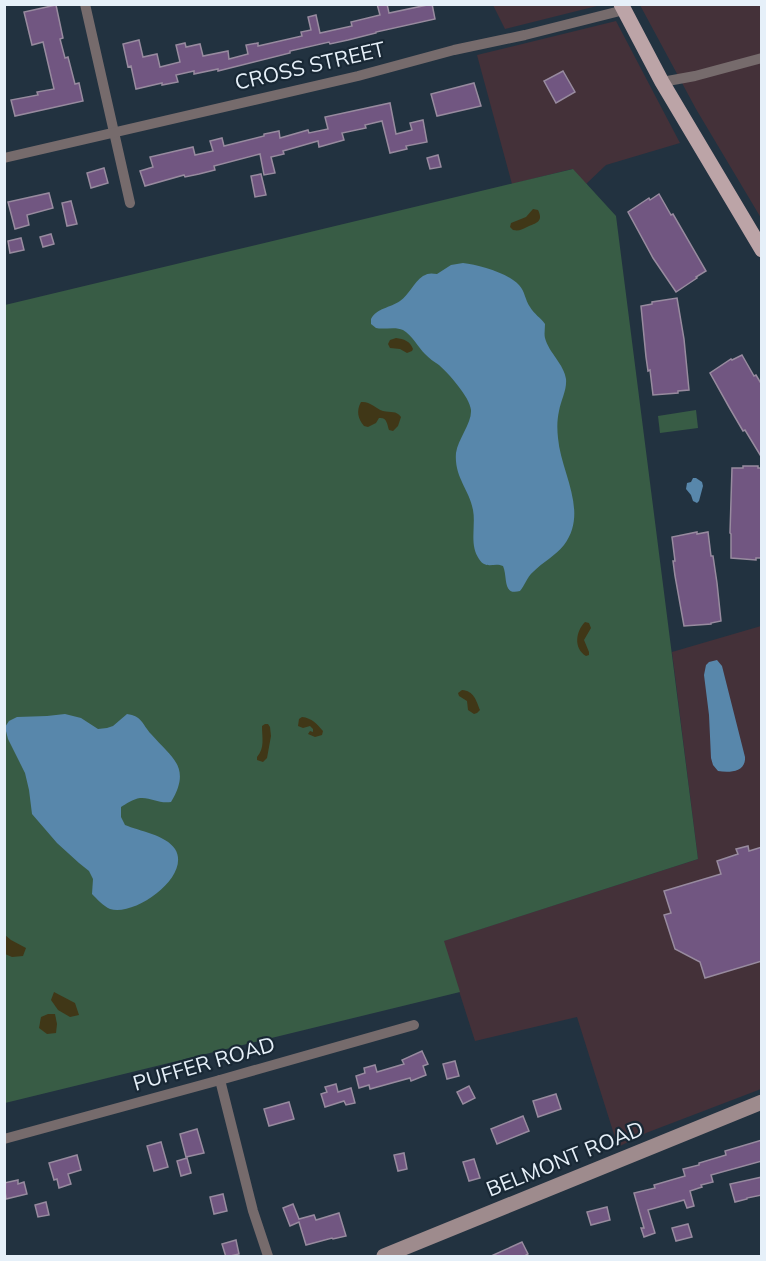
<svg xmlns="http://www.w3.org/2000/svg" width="766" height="1261" viewBox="0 0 766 1261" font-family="Mulish,sans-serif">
<rect width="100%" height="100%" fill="#223240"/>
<!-- commercial -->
<g fill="#443139">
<polygon points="493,5 601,5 505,29"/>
<polygon points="640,5 761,5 761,218 696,109"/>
<polygon points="616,21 680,143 606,165 586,184 572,169 512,184 477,55"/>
<polygon points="761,626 761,1089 646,1133 618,1147 577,1017 475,1041 443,941 698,859 672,652"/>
</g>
<!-- green -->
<g fill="#385c45">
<polygon points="573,169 616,216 698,859 444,941 460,992 5,1103 5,305"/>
<polygon points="696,410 698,428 660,433 658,416"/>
</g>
<!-- sand -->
<g fill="#403717">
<path d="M533,209L538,210C544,222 536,223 527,227C521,230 519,231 513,230L510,227L511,223L526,217Z"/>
<path d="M396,338C404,339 410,341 413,349L412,351L407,353L400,349L390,348L388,344L390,340Z"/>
<path d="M361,402C370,401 375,408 383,411C391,413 396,410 401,417L398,426L393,431L389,430C387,424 387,417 379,418L376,423L368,427L364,426C358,419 356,411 361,402Z"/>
<path d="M585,622L589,623L591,628L584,640L589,652V655L586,656C573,648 576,631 585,622Z"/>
<path d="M462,690C474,691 476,700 480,710L477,713L474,714L468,710L467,701L459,696L458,693Z"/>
<path d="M302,717C312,718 317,724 323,731L322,735L315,737L308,734L310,731L313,732V729L310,726L303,728L298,726L299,719Z"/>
<path d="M265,724H268L270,727L271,736L267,758L263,762L257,760V757C265,748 262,738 262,726Z"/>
<polygon points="5,935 11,940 26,948 23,956 12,957 5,954"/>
<polygon points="54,992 75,1003 79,1015 70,1017 58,1010 51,1000"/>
<polygon points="48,1014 55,1014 57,1024 56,1033 47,1034 39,1028 41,1017"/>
</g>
<!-- water -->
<g fill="#5887ab">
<path d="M463,263C479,265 508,273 519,285C525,291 525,300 530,307C534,314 541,318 545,324C545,329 544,334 545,338C549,353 564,364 566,379C567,390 561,400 559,411C557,420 557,429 558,438C561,473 589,512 564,545C555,556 543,562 533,572C527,577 525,585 520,591C502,596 508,577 503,566C494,562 486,570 479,559C469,545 476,526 473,510C469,489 454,477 456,453C458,439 472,423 471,410C470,397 448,373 439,365C434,362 429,358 425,354C418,347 412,335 403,330C395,326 384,330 376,328L371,324V319C377,308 390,308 400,301C409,295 413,283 423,276C428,273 431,273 437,274L451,265Z"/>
<polygon points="693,478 696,478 702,482 703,486 699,501 697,503 693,501 691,495 686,489 687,483 691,482"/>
<path d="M717,660L722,666L745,757C746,772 730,773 718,771L713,765L711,758L709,715L704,675L706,665L709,662Z"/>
<path d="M65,714L81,718L98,729L107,728L113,726L127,714C142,716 142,724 151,734C172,758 192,767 171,802C159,804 151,797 140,798C133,799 126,804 121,807V817L125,825C139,831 166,835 175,849C192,876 135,917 110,909C103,906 97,899 92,894L93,879L89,871L79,863L57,843L32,814L29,790L25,773L8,739L5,727L9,721L17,717L47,716Z"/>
</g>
<!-- building -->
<g fill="#715681" stroke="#988b9f" stroke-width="1.5">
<polygon points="377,4 387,4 389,13 432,4 435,19 376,32 376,33 348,40 330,44 329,42 290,51 290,53 218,71 218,69 194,74 194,71 176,75 178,82 162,85 162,83 136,89 131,66 128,67 123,44 139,40 143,57 157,54 160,67 180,62 176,45 185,43 186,47 200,44 203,56 228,51 229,59 248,54 246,45 258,43 258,46 302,36 301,32 311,30 308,17 316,15 320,33 352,26 351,22 380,15"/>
<polygon points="56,5 63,38 60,39 65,58 68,57 75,84 79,83 83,101 15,116 11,100 38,95 37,92 54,89 43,42 32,45 24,12"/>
<polygon points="563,71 575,92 556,103 544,81"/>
<polygon points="474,83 481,106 437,116 431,94"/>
<polygon points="390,103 396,134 412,130 410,123 423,120 427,142 406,146 407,149 390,153 382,121 365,125 366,128 342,133 344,140 319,147 318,141 283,151 284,154 271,157 275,173 264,175 260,154 214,166 215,170 199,174 185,177 184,175 145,186 140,171 153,167 150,157 193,147 195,155 213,151 210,141 222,138 224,146 264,136 264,134 279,131 280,138 308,130 309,133 328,129 325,117"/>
<polygon points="438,155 441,167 430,169 427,158"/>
<polygon points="104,168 108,183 91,188 87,173"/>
<polygon points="261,174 266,195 255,197 251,176"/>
<polygon points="49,193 53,208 27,215 29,225 15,229 8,202"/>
<polygon points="659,194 671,215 673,214 706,271 696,277 697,278 676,292 653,258 628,212 649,198 650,200"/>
<polygon points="71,201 77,224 67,226 62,203"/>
<polygon points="51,234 54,244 43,247 40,237"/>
<polygon points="21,238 24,250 10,253 8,241"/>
<polygon points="677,298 684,339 689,390 678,391 678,393 653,395 650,370 648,371 646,357 641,306 652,304 652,302"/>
<polygon points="742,355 754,376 756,375 762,385 762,458 745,430 743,431 729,407 710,373 731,359 732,360"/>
<polygon points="743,466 758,466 758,468 762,468 762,558 756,558 756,560 731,558 731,534 730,533 732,468 743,468"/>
<polygon points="697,532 697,534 708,532 711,556 713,556 717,583 721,621 711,623 711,624 684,626 675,576 673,561 675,561 672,537"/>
<polygon points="748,846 749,851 762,847 762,961 705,978 700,962 675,949 664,915 671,913 664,891 721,874 717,861 738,854 736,849"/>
<polygon points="422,1051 428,1064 423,1066 426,1075 411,1081 410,1078 370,1089 369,1085 359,1088 356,1076 365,1073 364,1068 375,1065 377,1072 404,1064 402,1060"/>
<polygon points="455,1061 459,1076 447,1079 443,1064"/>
<polygon points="336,1084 338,1092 351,1088 355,1103 346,1105 344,1101 325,1107 321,1094 327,1092 325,1087"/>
<polygon points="469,1086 475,1098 463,1104 457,1092"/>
<polygon points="556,1094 561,1109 538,1117 533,1101"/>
<polygon points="289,1102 294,1119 269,1126 264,1109"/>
<polygon points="523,1116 529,1131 497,1144 491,1129"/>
<polygon points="197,1129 204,1153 186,1157 180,1134"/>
<polygon points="762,1140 762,1161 711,1175 713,1182 701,1185 702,1187 690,1191 694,1206 687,1208 684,1200 648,1210 655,1233 644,1237 641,1228 644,1228 634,1193 655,1188 654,1185 685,1176 683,1169 699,1165 699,1163 726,1155 725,1151"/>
<polygon points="161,1142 168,1167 154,1171 147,1146"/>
<polygon points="404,1153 407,1169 398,1171 394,1155"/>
<polygon points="77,1155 81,1170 68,1174 71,1184 59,1188 57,1179 54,1180 49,1163"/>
<polygon points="187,1158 191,1173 181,1176 177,1161"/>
<polygon points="474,1159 480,1178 469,1181 463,1162"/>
<polygon points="762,1177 762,1195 747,1198 747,1199 735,1202 730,1184"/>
<polygon points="18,1180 18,1184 24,1182 27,1194 6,1199 4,1183"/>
<polygon points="223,1194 227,1211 214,1214 210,1197"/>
<polygon points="46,1202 49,1215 38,1217 35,1205"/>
<polygon points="293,1204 299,1219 314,1215 316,1220 339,1213 346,1236 333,1239 332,1238 306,1245 299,1222 290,1226 283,1208"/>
<polygon points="607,1207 610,1220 591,1225 587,1212"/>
<polygon points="688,1224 692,1237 676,1241 672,1228"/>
<polygon points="236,1240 239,1254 226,1257 222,1244"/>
<polygon points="522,1242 528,1254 523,1257 489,1257"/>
</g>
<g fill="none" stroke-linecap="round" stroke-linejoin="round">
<!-- minor -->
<g stroke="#766b6c" stroke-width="10">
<polyline points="85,4 130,203"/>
<polyline points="662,82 695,76 762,58"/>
<polyline points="4,158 358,76 454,50 525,35 624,10"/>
<polyline points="220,1080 253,1211 268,1256"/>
<polyline points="4,1139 220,1080 414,1025"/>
</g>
<!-- secondary -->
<polyline stroke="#9e8b8d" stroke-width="15" points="384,1256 762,1102"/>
<!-- primary -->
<polyline stroke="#bca4a7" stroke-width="15" points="621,4 662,82 762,250"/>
</g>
<g text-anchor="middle" stroke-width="4.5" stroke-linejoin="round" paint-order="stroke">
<!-- street labels -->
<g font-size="21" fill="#e6f0f9" stroke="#192835">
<text transform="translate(310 66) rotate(-13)" y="7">CROSS STREET</text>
<text transform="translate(204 1064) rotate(-16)" y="7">PUFFER ROAD</text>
<text transform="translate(565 1159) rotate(-22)" y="7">BELMONT ROAD</text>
</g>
</g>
<!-- border -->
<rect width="766" height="1261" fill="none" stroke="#e6f0f9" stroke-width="12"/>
</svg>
